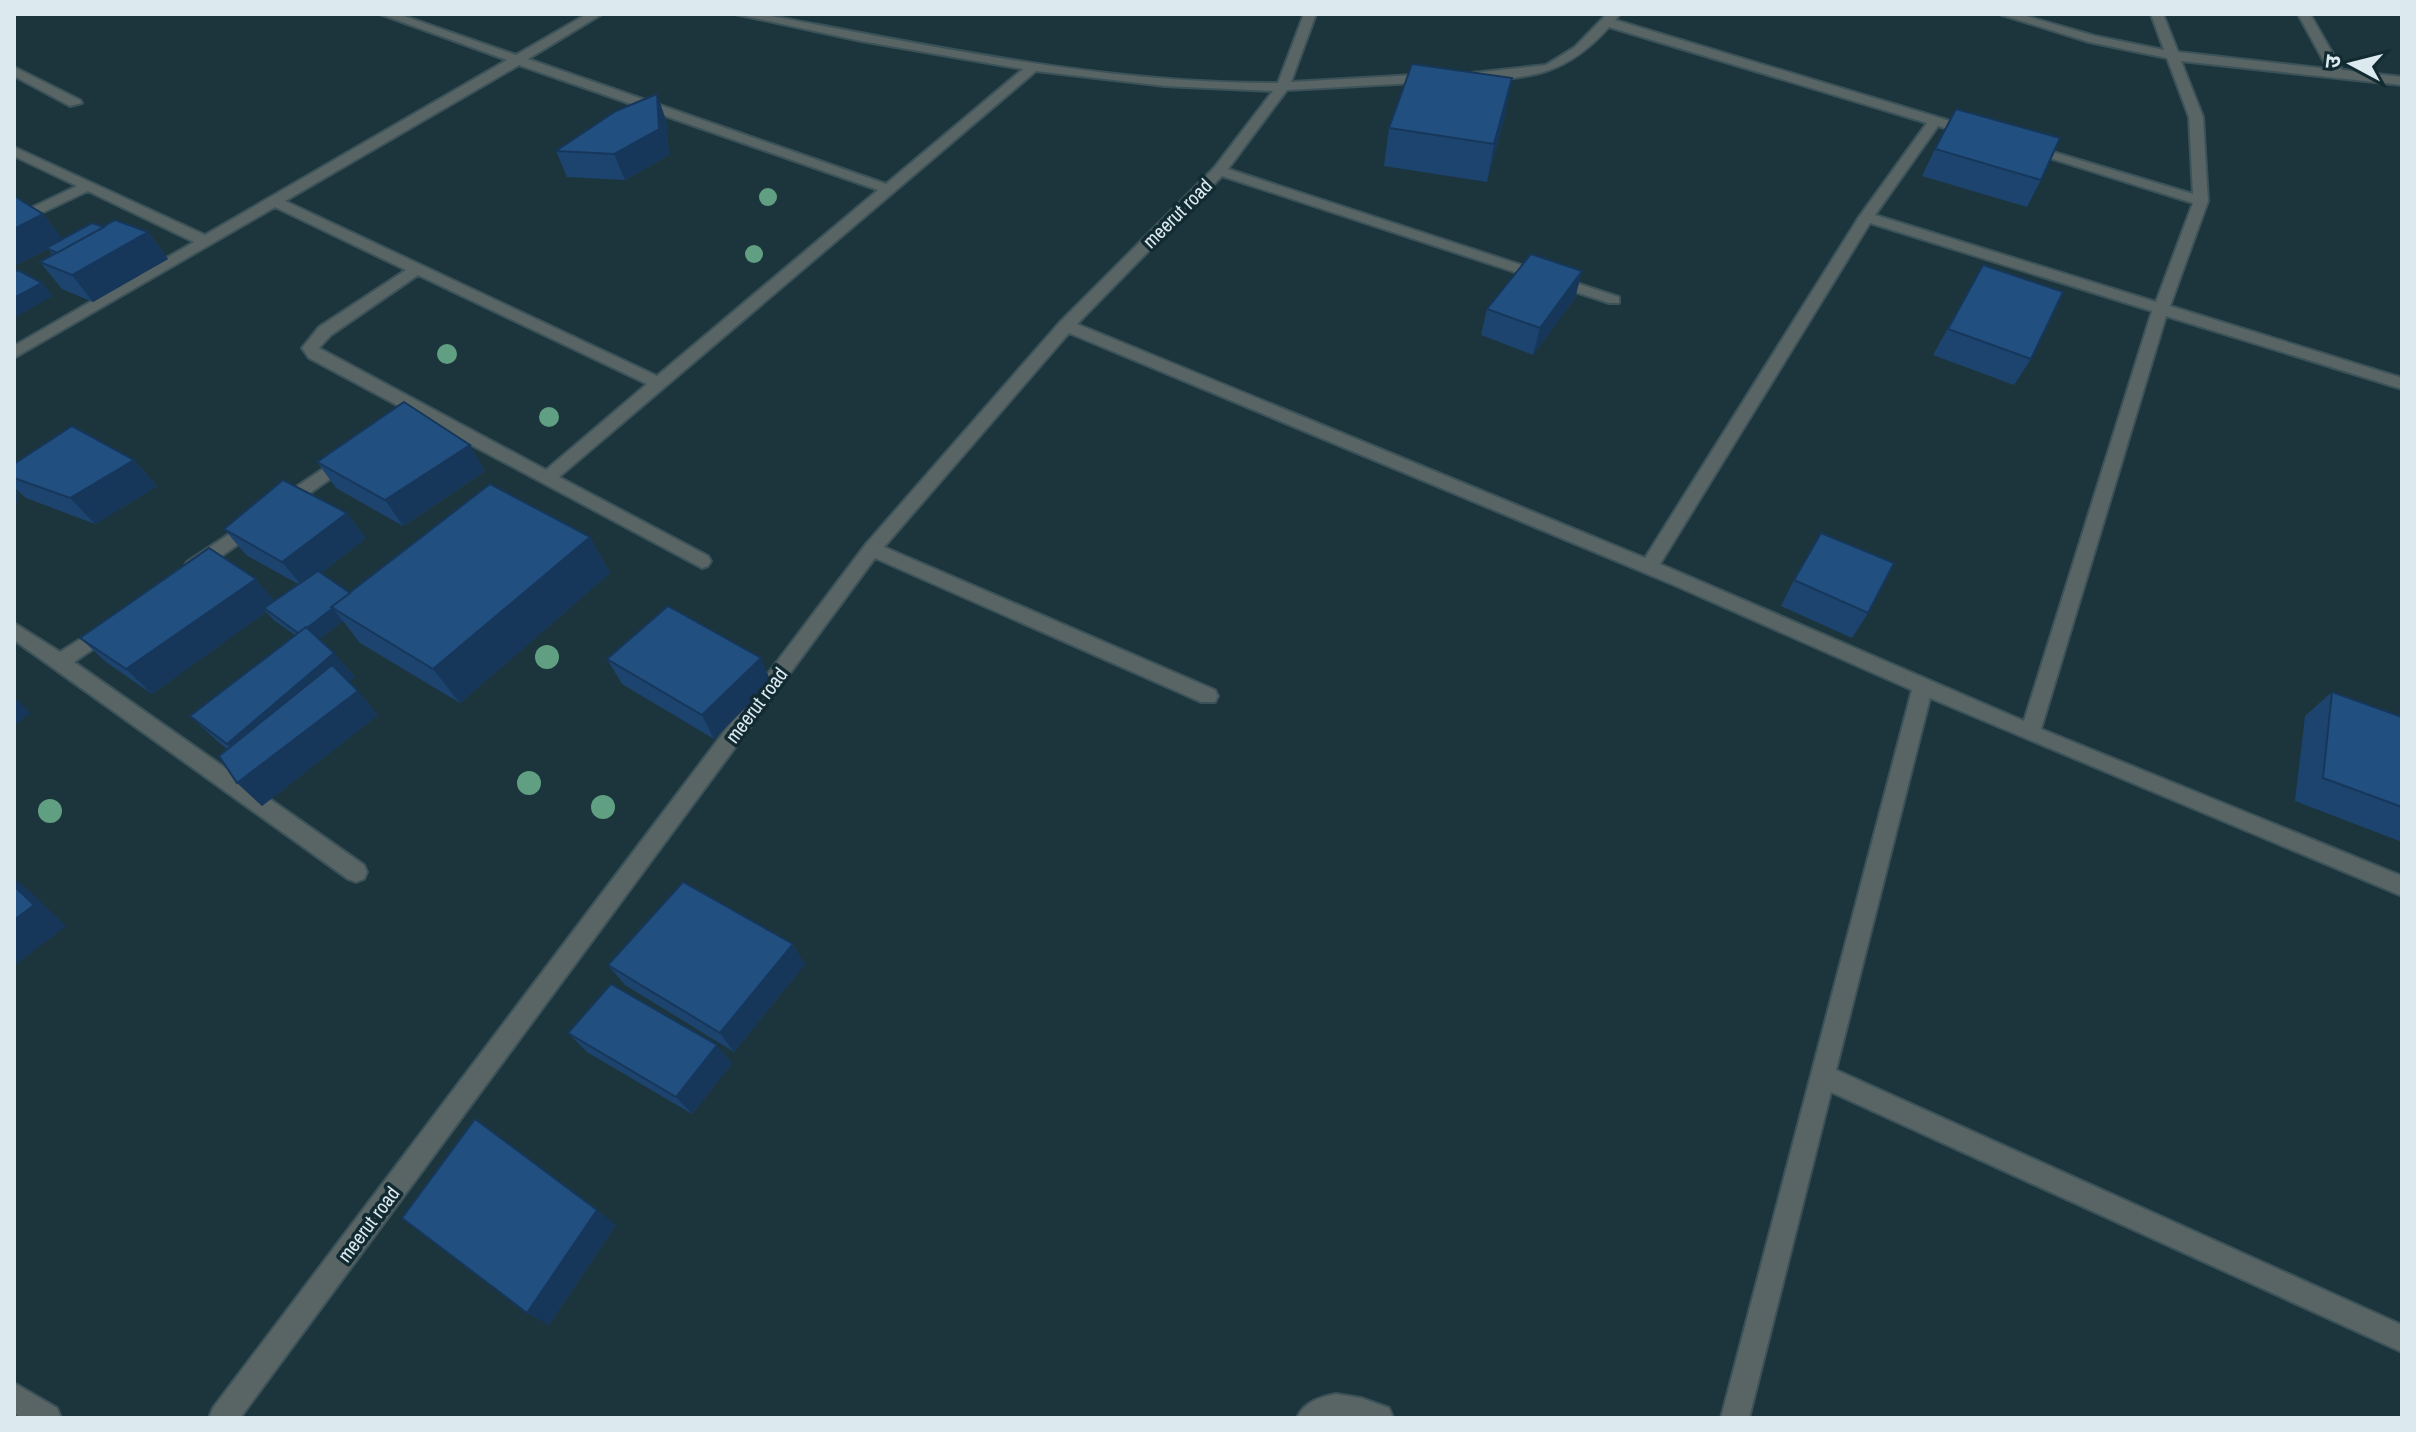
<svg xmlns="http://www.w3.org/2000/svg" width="2416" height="1432" font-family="'Archivo Narrow','Noto Sans Devanagari',sans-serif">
	<rect width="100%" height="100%" fill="#1c353d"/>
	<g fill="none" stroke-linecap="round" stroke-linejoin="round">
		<defs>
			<g id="minor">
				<path d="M380 14H398L516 55 587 14H602L528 59 886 184 1023 69 861 41 735 14H761C932 46 1103 84 1278 83L1304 14H1316L1291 82 1432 74 1439 78 1432 82 1287 90 1228 169 1619 297V303H1609L1222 176 1077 324 1645 558 1859 217 1927 123 1609 27C1565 76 1531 78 1468 81L1461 77 1463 74 1546 65 1575 47 1607 14H1620L1615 20 1980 130 1982 133 1975 137 1938 126 1875 215 2156 302 2193 203 2021 149 2033 146 2193 194 2189 117 2167 58 2089 42 1999 14H2019L2095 36 2164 50 2151 14H2163L2178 52 2328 69 2298 14H2310L2342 70 2402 77V85L2181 61 2203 117 2208 201 2170 306 2402 378V389L2166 316 2041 729 2402 876V896L1930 698 1836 1070 2402 1325V1352L1831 1092 1749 1418H1721L1912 690 1674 585 1069 333 884 547 1215 690 1218 696 1215 702H1201L875 558 240 1418H209L213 1408 866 544 1060 322 1214 168 1273 91 1165 86 1036 71 559 477 708 556 711 561 708 566 702 568 309 358 302 348 319 327 406 270 275 207 14 358V346L194 242 88 191 14 226V216L77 186 14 156V147L205 235 507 60ZM519 65 878 190 657 376 285 201ZM1870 223 2152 311 2024 721 1660 564ZM418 275 647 384 546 470 319 348 331 335Z"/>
				<polygon points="14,67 80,100 82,103 70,106 14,76"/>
				<polygon points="347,453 356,459 353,463 287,509 275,509 272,505 275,501"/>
				<polygon points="255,517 264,523 261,528 199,572 187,572 184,567 187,562"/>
				<polygon points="109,621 116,623 119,628 116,633 74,662 364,865 367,872 364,879 356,882 348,879 14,640 14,623 60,652"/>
				<polygon points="14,1383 57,1408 61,1418 22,1418 14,1413"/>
				<path d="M1336 1394 1361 1398 1389 1408 1393 1418H1297C1304 1402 1320 1397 1336 1394Z"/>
			</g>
		</defs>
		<use href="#minor" stroke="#3b5259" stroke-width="4"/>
		<use href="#minor" fill="#596564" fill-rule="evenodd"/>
	</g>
	<g fill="#609f81">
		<circle cx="768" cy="197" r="9"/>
		<circle cx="754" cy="254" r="9"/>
		<circle cx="447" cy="354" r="10"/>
		<circle cx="549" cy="417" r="10"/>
		<circle cx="547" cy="657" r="12"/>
		<circle cx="529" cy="783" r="12"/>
		<circle cx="603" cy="807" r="12"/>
		<circle cx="50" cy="811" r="12"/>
	</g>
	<g fill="#1c446e">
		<polygon points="1512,78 1505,115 1487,182 1384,166 1389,128"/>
		<polygon points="666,120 669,155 625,180 567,177 556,151"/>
		<polygon points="1935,149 2041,180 2027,207 1922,176"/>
		<polygon points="14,196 43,214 62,239 104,227 148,232 168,259 93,302 62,289 40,262 53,255 48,249 14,266"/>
		<polygon points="1983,265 2031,359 2014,385 1933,355"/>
		<polygon points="1582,271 1575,298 1533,355 1481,335 1487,309"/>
		<polygon points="134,460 157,486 95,524 26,498 16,489 18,502 14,504 14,464"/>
		<polygon points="317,462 485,471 403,526 336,488"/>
		<polygon points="224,529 366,538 321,573 350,593 590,537 610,573 460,703 360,643 343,621 319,639 334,653 355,677 349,682 378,715 262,806 228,750 215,739 190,716 295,635 275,621 266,612 152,694 106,662 80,638 275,601 298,584 246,555"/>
		<polygon points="1794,580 1868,613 1852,638 1781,606"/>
		<polygon points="607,659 771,682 714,739 622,684"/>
		<polygon points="2332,692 2402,717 2402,842 2295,801 2305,716"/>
		<polygon points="805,964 734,1052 625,985 608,965"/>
		<polygon points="568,1033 732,1063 692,1114 587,1052"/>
	</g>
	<g fill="#17375a">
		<polygon points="1512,78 1505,115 1487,182 1494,144"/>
		<polygon points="657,94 666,120 669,155 625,180 614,154"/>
		<polygon points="43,214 64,241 14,266 14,229"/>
		<polygon points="148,232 168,259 93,302 72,275"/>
		<polygon points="1582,271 1575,298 1533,355 1540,328"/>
		<polygon points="42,283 53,296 14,318 14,298"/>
		<polygon points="470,445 485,471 403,526 385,500"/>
		<polygon points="134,460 157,486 95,524 70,498"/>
		<polygon points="14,486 16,489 18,502 14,504"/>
		<polygon points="347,513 366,538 303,587 282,562"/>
		<polygon points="590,537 610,573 460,703 433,669"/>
		<polygon points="256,579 277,604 264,608 266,612 152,694 126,669"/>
		<polygon points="333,609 343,621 310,646 299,633"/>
		<polygon points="334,653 355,677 251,768 227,744"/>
		<polygon points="761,658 771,682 714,739 702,715"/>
		<polygon points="358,691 378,715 262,806 237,783"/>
		<polygon points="14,698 31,713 14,725"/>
		<polygon points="14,879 23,885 66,926 14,966"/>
		<polygon points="793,944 805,964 734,1052 720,1033"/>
		<polygon points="717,1045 732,1063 692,1114 676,1097"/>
		<polygon points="597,1210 616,1225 549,1325 527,1313"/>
	</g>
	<g fill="#214f80" stroke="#17375a" stroke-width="2">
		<polygon points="1412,64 1512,78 1494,144 1389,128"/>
		<polygon points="657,94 659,129 614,154 556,151 616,111"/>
		<polygon points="1956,109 2060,138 2041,180 1935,149"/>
		<polygon points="14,196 43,214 14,229"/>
		<polygon points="115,220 148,232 72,275 40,262"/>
		<polygon points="92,223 104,227 57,253 46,248"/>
		<polygon points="1531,254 1582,271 1540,328 1487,309"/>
		<polygon points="1983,265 2063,292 2031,359 1948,329"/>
		<polygon points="18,270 42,283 14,298 14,272"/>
		<polygon points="404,402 470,445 385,500 317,462"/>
		<polygon points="72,426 134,460 70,498 14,478 14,464"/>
		<polygon points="283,480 347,513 282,562 224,529"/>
		<polygon points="490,484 590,537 433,669 331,607"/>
		<polygon points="1821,533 1894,563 1868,613 1794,580"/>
		<polygon points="209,548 256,579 126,669 80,638"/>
		<polygon points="318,571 350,593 331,607 333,608 307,628 298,633 264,608"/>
		<polygon points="668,606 761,658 702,715 607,659"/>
		<polygon points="306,627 334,653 227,744 190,716"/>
		<polygon points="332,665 358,691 237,783 219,756"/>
		<polygon points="2332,692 2402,717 2402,807 2323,778"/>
		<polygon points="683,882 793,944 720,1033 608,965"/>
		<polygon points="14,886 34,905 14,920"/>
		<polygon points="611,984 717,1045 676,1097 568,1033"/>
		<polygon points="475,1119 597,1210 527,1313 402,1218"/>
	</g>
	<g text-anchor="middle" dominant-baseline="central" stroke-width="7" stroke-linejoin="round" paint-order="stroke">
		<g font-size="20" fill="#dceaef" stroke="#122b32">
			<text transform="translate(1177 213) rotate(-45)">meerut road</text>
			<text transform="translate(756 705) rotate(-53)">meerut road</text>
			<text transform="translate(368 1224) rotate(-53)">meerut road</text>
		</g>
	</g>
	<rect width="2416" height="1432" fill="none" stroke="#dceaef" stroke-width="32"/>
	<g transform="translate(2352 64) rotate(277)" stroke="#122b32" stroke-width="6" paint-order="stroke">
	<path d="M0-6L14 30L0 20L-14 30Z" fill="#dceaef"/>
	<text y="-12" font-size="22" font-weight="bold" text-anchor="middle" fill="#dceaef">उ</text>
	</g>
</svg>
